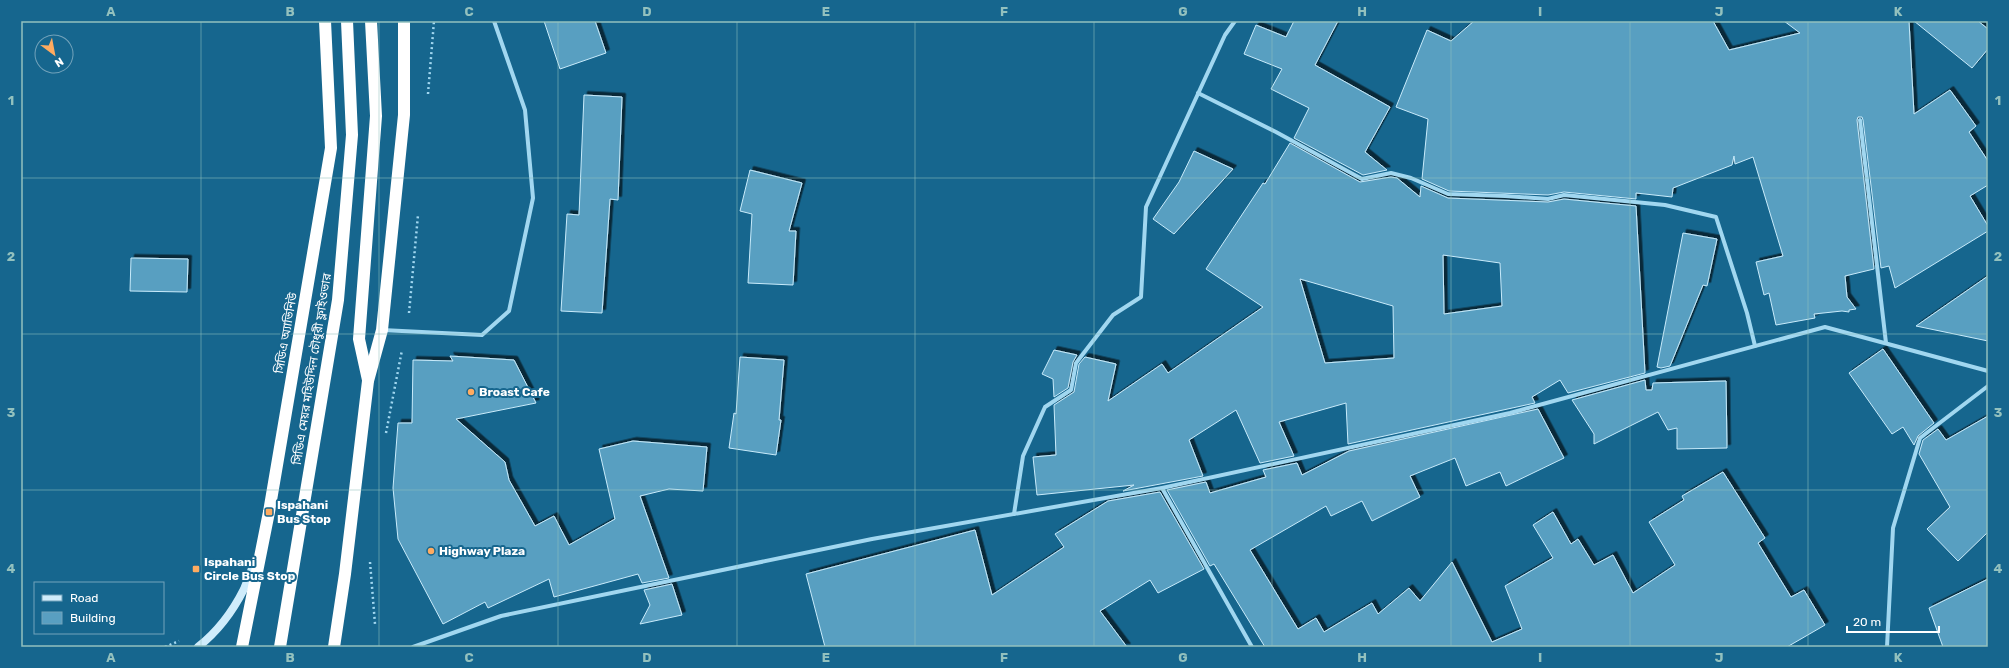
<svg xmlns="http://www.w3.org/2000/svg" width="2009" height="668" font-family="Rubik,'Noto Sans Bengali',sans-serif">
	<defs>
		<filter id="shadow"><feDropShadow dx="3.5" dy="-3.5" stdDeviation="0" flood-color="#0009"/></filter>
	</defs>
	<rect width="100%" height="100%" fill="#16668e"/>
	<g fill="#599fc1" stroke="#c8ebfb" fill-rule="evenodd" filter="url(#shadow)">
		<polygon points="544,21 595,21 606,53 560,69"/>
		<polygon points="1294,21 1338,21 1315,65 1390,107 1365,152 1387,170 1363,175 1294,138 1309,108 1271,89 1282,69 1244,54 1256,25 1286,37"/>
		<polygon points="1474,21 1713,21 1729,50 1800,33 1784,21 1909,21 1914,114 1950,90 1976,126 1969,132 1988,161 1988,185 1970,196 1988,226 1988,231 1895,288 1889,266 1881,268 1863,120 1862,117 1858,117 1857,120 1874,269 1845,276 1847,297 1856,309 1849,310 1849,312 1842,311 1814,314 1815,318 1776,325 1769,293 1764,295 1756,262 1783,256 1753,157 1735,164 1734,156 1732,165 1673,188 1672,197 1636,193 1636,199 1564,192 1548,195 1449,191 1422,179 1428,119 1396,107 1427,30 1451,41"/>
		<polygon points="1914,21 1978,21 1988,29 1988,49 1972,68"/>
		<polygon points="584,95 622,97 618,200 610,199 602,313 561,311 567,214 579,215"/>
		<path d="M1290 143 1360 182 1391 177 1397 178 1420 197 1421 186 1448 198 1548 202 1564 199 1636 206 1645 373 1568 393 1560 380 1532 397 1535 403 1348 444 1346 403 1279 422 1294 456 1260 463 1236 410 1189 440 1203 476 1123 491 1134 485 1037 495 1033 457 1056 455 1054 405 1074 392 1079 364 1085 357 1116 364 1108 401 1162 364 1168 373 1263 307 1206 269 1263 183 1265 184ZM1443 255 1500 263 1502 306 1444 314ZM1300 279 1393 306 1394 358 1325 363Z"/>
		<polygon points="1194,151 1233,169 1174,234 1153,219 1179,182"/>
		<polygon points="750,170 802,183 789,231 796,231 793,285 748,283 752,214 740,211"/>
		<polygon points="1683,233 1717,239 1707,286 1703,285 1670,366 1661,368 1657,367"/>
		<polygon points="131,258 188,259 187,292 130,291"/>
		<polygon points="1988,276 1988,341 1916,326"/>
		<polygon points="1883,349 1934,423 1918,436 1914,445 1903,427 1892,434 1849,373"/>
		<polygon points="1054,350 1077,355 1073,362 1068,388 1054,397 1053,379 1042,374"/>
		<polygon points="450,356 514,360 536,403 456,419 505,462 509,480 535,526 554,516 569,545 615,519 599,449 633,441 707,447 703,491 669,489 640,496 669,578 642,583 638,574 554,597 549,579 488,608 485,602 443,624 398,539 393,488 398,423 412,423 413,360 453,361"/>
		<polygon points="740,357 784,360 779,420 781,420 776,455 729,448 734,413 736,414"/>
		<polygon points="1645,380 1646,390 1652,390 1653,383 1726,381 1727,448 1677,449 1677,428 1668,430 1658,412 1594,444 1594,434 1572,400"/>
		<polygon points="1538,409 1564,458 1506,486 1500,472 1466,486 1455,458 1410,476 1420,497 1372,521 1362,501 1331,516 1326,506 1250,550 1298,629 1316,618 1324,632 1372,603 1378,614 1409,588 1420,601 1452,562 1492,642 1522,629 1505,586 1553,558 1533,525 1553,512 1571,544 1578,539 1594,565 1613,555 1633,593 1675,565 1649,522 1684,500 1682,496 1723,472 1765,538 1758,543 1791,597 1804,590 1825,625 1787,647 1265,647 1214,564 1210,566 1167,490 1206,482 1210,493 1266,477 1263,470 1297,463 1302,475 1349,451"/>
		<polygon points="1988,416 1988,532 1958,561 1927,529 1950,507 1919,454 1923,440 1938,429 1946,440"/>
		<polygon points="1160,492 1204,569 1158,593 1150,580 1100,611 1127,647 825,647 806,574 975,530 992,595 1064,547 1055,534 1108,501"/>
		<polygon points="1988,579 1988,647 1943,647 1929,608"/>
		<polygon points="672,584 682,615 640,624 650,605 644,590"/>
	</g>
	<g fill="none" stroke-linecap="round" stroke-linejoin="round">
		<g stroke="#a1d7f0" stroke-width="2.5" stroke-dasharray="2 3" stroke-linecap="butt">
			<polyline points="428,94 434,21"/>
			<polyline points="409,313 418,215"/>
			<polyline points="386,433 402,350"/>
			<polyline points="370,562 375,624"/>
			<polyline points="165,647 179,641"/>
		</g>
		<g stroke="#a1d7f0" stroke-width="4">
			<polyline points="1198,93 1276,132 1362,179 1391,173 1411,178 1448,194 1505,196 1548,199 1564,195 1665,205 1716,217 1747,313 1755,346"/>
			<polyline points="1860,120 1886,343"/>
			<polyline points="382,330 482,335 509,311 533,198 525,110 494,21"/>
			<polyline points="1162,488 1252,647"/>
			<polyline points="1014,514 1023,456 1045,407 1071,390 1076,363 1113,315 1141,297 1146,207 1225,35 1235,21"/>
			<polyline points="413,647 501,616 872,539 1162,488 1510,413 1825,327 1988,371"/>
			<polyline points="1887,647 1893,528 1920,438 1988,386"/>
		</g>
		<path stroke="#cfecfb" stroke-width="8" d="M198 647C217 632 233 611 244 589 248 580 251 570 255 561"/>
		<g stroke="#fff" stroke-width="12">
			<polyline points="368,380 359,339 376,116 371,21"/>
			<polyline points="242,647 269,512 331,148 325,21"/>
			<polyline points="280,647 338,300 352,135 347,21"/>
			<polyline points="334,647 345,574 368,381 382,330 404,115 404,21"/>
		</g>
	</g>
	<path fill="none" stroke="#93c1be" stroke-width="1" stroke-opacity="0.55" d="M201 21V647M379 21V647M558 21V647M737 21V647M915 21V647M1094 21V647M1272 21V647M1451 21V647M1630 21V647M1808 21V647M21 178H1988M21 334H1988M21 490H1988"/>
	<g fill="#ffab60" stroke="#16668e" stroke-width="1.5">
		<circle cx="471" cy="392" r="4"/>
		<rect x="265" y="508" width="8" height="8" rx="2"/>
		<circle cx="431" cy="551" r="4"/>
		<rect x="192" y="565" width="8" height="8" rx="2"/>
	</g>
	<g text-anchor="middle" dominant-baseline="central" stroke-width="4" stroke-linejoin="round" paint-order="stroke">
		<g font-size="12" fill="#fff" stroke="#16668e">
			<text transform="translate(286 333) rotate(-80)">সিডিএ অ্যাভিনিউ</text>
			<text transform="translate(312 369) rotate(-81)">সিডিএ মেয়র মহিউদ্দিন চৌধুরী ফ্লাইওভার</text>
		</g>
		<g font-size="12" font-weight="bold" fill="#fff" stroke="#16668e" text-anchor="start">
			<text x="479" y="392">Broast Cafe</text>
			<text x="277" y="505">Ispahani<tspan x="277" dy="14">Bus Stop</tspan></text>
			<text x="439" y="551">Highway Plaza</text>
			<text x="204" y="562">Ispahani<tspan x="204" dy="14">Circle Bus Stop</tspan></text>
		</g>
	</g>
	<rect width="2009" height="668" fill="none" stroke="#16668e" stroke-width="44"/>
	<rect x="34" y="582" width="130" height="52" fill="#16668e" stroke="#73a3bb"/>
	<rect x="42" y="595" width="20" height="6" fill="#cfecfb" stroke="#73a3bb"/>
	<text x="70" y="602" font-size="12" fill="#ffffff">Road</text>
	<rect x="42" y="612" width="20" height="12" fill="#599fc1" stroke="#73a3bb"/>
	<text x="70" y="622" font-size="12" fill="#ffffff">Building</text>
	<g transform="translate(54 54) rotate(148)"><circle r="19" fill="#16668e" stroke="#73a3bb"/>
	<path d="M0-3L7 15L0 10L-7 15Z" fill="#ffab60"/>
	<text y="-6" font-size="11" font-weight="bold" text-anchor="middle" fill="#ffffff">N</text>
	</g>
	<path d="M1847 626v6h92v-6" fill="none" stroke="#ffffff" stroke-width="2"/>
	<text x="1853" y="626" font-size="12" fill="#ffffff" stroke="#16668e" stroke-width="3" paint-order="stroke">20 m</text>
	<rect x="22" y="22" width="1965" height="624" fill="none" stroke="#93c1be" stroke-width="1.5"/>
	<g font-size="13" text-anchor="middle" font-weight="bold" fill="#93c1be">
		<text x="111" y="16">A</text>
		<text x="290" y="16">B</text>
		<text x="469" y="16">C</text>
		<text x="647" y="16">D</text>
		<text x="826" y="16">E</text>
		<text x="1004" y="16">F</text>
		<text x="1183" y="16">G</text>
		<text x="1362" y="16">H</text>
		<text x="1540" y="16">I</text>
		<text x="1719" y="16">J</text>
		<text x="1898" y="16">K</text>
		<text x="11" y="105">1</text>
		<text x="1998" y="105">1</text>
		<text x="11" y="261">2</text>
		<text x="1998" y="261">2</text>
		<text x="11" y="417">3</text>
		<text x="1998" y="417">3</text>
		<text x="11" y="573">4</text>
		<text x="1998" y="573">4</text>
		<text x="111" y="662">A</text>
		<text x="290" y="662">B</text>
		<text x="469" y="662">C</text>
		<text x="647" y="662">D</text>
		<text x="826" y="662">E</text>
		<text x="1004" y="662">F</text>
		<text x="1183" y="662">G</text>
		<text x="1362" y="662">H</text>
		<text x="1540" y="662">I</text>
		<text x="1719" y="662">J</text>
		<text x="1898" y="662">K</text>
	</g>
</svg>
